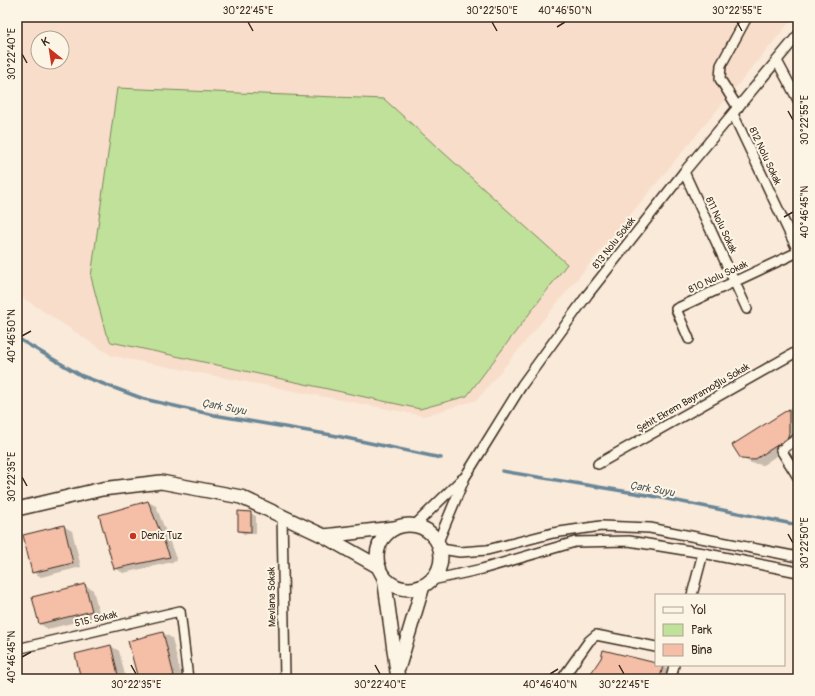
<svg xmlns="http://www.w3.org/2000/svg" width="815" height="696" font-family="Pangolin,sans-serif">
	<rect width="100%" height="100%" fill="#faead9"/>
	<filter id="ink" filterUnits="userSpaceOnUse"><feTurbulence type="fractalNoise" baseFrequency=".025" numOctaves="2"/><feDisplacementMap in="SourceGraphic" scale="8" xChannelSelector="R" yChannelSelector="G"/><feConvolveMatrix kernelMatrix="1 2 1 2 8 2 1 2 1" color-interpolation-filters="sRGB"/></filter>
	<g filter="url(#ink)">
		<path fill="#f8ddca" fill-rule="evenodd" d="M17 17H794L477 400 424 416 112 356 17 294ZM38 38H62V62H38Z"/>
		<polygon fill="#bfe19a" stroke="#7d865c" points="117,88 384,99 567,264 467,396 420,409 111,342 106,334 91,277"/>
		<g fill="#0003">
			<polygon points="798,403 797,438 795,443 763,465 751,463 742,458 733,445"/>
			<polygon points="148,502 156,506 177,561 123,573 115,568"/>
			<polygon points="250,513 256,516 256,534 244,534 239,531"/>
			<polygon points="63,526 72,531 81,567 41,577 33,572"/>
			<polygon points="85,585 93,590 100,616 48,629 40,624 34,598"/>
			<polygon points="163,633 172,638 182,679 139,679 130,642"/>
			<polygon points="111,646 119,651 126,679 82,679"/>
			<polygon points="656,664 671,670 669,679 588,679"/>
		</g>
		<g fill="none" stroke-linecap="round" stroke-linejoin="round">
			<g stroke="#698697" stroke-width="3.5">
				<polyline points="17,338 82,376 144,399 214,415 332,435 441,458"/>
				<polyline points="502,471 647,495 798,525"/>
			</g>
		</g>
		<g fill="#f4bea7" stroke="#3b2a1e">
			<polygon points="789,409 789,433 787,439 754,460 741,459 732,445"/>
			<polygon points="148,501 170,557 114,569 99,515"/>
			<polygon points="238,511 251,512 251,532 238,531"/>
			<polygon points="64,525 73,563 32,573 23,535"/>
			<polygon points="85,584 92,611 39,624 32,597"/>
			<polygon points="163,632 174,676 162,679 138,679 128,641"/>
			<polygon points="111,645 119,679 81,679 75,654"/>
			<polygon points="603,650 656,663 656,665 663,665 660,679 587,679 601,658"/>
		</g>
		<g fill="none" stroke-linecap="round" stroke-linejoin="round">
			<defs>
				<g id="street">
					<polyline points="777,61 798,100"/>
					<polyline points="738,108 720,79 721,65 747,17"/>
					<polyline points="733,114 798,251"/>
					<polyline points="684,172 747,309"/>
					<polyline points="689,339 676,309 798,252"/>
					<polyline points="798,438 781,450 798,477"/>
					<polyline points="598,464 798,351"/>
					<polyline points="282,515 285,679"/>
					<polyline points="415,525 462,479"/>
					<polyline points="438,542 465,477 522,385 588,294 684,172 798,35"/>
					<polyline points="441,549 460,552 487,550 553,533 601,526 650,528 798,557"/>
					<polyline points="432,580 482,569 575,542 629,541 703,553 798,572"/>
					<polyline points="692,595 703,553"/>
					<polyline points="17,649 180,611 188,679"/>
					<polyline points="562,679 589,641 596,635 656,647"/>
					<polyline points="671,679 674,665"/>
				</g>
				<g id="secondary">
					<polyline points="17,509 102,489 161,482 241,497 324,536 379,567"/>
					<circle cx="409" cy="557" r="32"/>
					<polyline points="324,536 394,528"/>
					<polyline points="384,577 398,679"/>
					<polyline points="399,666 423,586"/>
				</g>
			</defs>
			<use href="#street" stroke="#3b2a1e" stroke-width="12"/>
			<use href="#secondary" stroke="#3b2a1e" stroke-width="16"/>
			<use href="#street" stroke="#fcf5e5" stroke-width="9"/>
			<use href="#secondary" stroke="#fcf5e5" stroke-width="13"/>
		</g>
	</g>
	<path fill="none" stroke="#3b2a1e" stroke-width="1.5" d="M248 22 253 31M492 22 497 31M737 22 742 31M557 27 565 22M22 54 27 63M788 111 793 120M784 217 793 212M22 336 31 331M22 477 27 486M788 534 793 543M22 657 31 652M131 665 136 674M375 665 380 674M619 665 624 674M550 674 558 669"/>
	<circle fill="#c8321e" stroke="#fcf5e5" stroke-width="1.5" cx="133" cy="536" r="4"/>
	<g text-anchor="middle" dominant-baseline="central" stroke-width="4" stroke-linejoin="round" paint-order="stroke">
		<g font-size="10" fill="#3b2a1e" stroke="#fcf5e5">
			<text transform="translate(765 156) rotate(65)">812 Nolu Sokak</text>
			<text transform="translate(721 225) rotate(65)">811 Nolu Sokak</text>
			<text transform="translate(614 243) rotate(-52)">813 Nolu Sokak</text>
			<text transform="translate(718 277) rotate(-25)">810 Nolu Sokak</text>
			<text transform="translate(693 398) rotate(-30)">Şehit Ekrem Bayramoğlu Sokak</text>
			<text transform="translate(272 597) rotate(-91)">Mevlana Sokak</text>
			<text transform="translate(96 619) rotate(-13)">515. Sokak</text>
		</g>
		<g font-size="10" fill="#3b2a1e" stroke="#fcf5e5" text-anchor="start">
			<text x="141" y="536">Deniz Tuz</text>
		</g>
		<g font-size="11" font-style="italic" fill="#52585b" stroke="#fcf5e5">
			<text transform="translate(224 407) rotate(11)">Çark Suyu</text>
			<text transform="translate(652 489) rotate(10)">Çark Suyu</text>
		</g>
	</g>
	<rect width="815" height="696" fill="none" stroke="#fcf5e5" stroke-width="44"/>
	<rect x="655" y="594" width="130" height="72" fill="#fcf5e5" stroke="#afa495"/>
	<rect x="663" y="607" width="20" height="6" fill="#fcf5e5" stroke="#afa495"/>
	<text x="691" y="614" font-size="12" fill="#3b2a1e">Yol</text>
	<rect x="663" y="624" width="20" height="12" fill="#bfe19a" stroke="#afa495"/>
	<text x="691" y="634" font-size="12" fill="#3b2a1e">Park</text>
	<rect x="663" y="644" width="20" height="12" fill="#f4bea7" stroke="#afa495"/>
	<text x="691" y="654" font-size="12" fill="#3b2a1e">Bina</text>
	<g transform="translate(50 50) rotate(330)"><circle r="19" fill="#fcf5e5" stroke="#afa495"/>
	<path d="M0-3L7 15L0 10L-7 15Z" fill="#c8321e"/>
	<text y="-6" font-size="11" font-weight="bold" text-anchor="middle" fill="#3b2a1e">K</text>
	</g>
	<rect x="22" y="22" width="771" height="652" fill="none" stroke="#3b2a1e" stroke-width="1.5"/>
	<g font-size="10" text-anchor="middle" fill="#3b2a1e">
		<text x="248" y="14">30°22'45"E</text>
		<text x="492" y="14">30°22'50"E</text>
		<text x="565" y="14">40°46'50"N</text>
		<text x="737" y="14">30°22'55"E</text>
		<text transform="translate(11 54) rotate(-90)" y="4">30°22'40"E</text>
		<text transform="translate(804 120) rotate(-90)" y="4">30°22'55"E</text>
		<text transform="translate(804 212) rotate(-90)" y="4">40°46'45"N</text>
		<text transform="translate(11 336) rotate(-90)" y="4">40°46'50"N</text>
		<text transform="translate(11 477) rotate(-90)" y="4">30°22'35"E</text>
		<text transform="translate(804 543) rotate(-90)" y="4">30°22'50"E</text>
		<text transform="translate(11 657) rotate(-90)" y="4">40°46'45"N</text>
		<text x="136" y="688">30°22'35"E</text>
		<text x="380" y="688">30°22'40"E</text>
		<text x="550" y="688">40°46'40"N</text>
		<text x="624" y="688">30°22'45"E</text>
	</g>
</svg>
